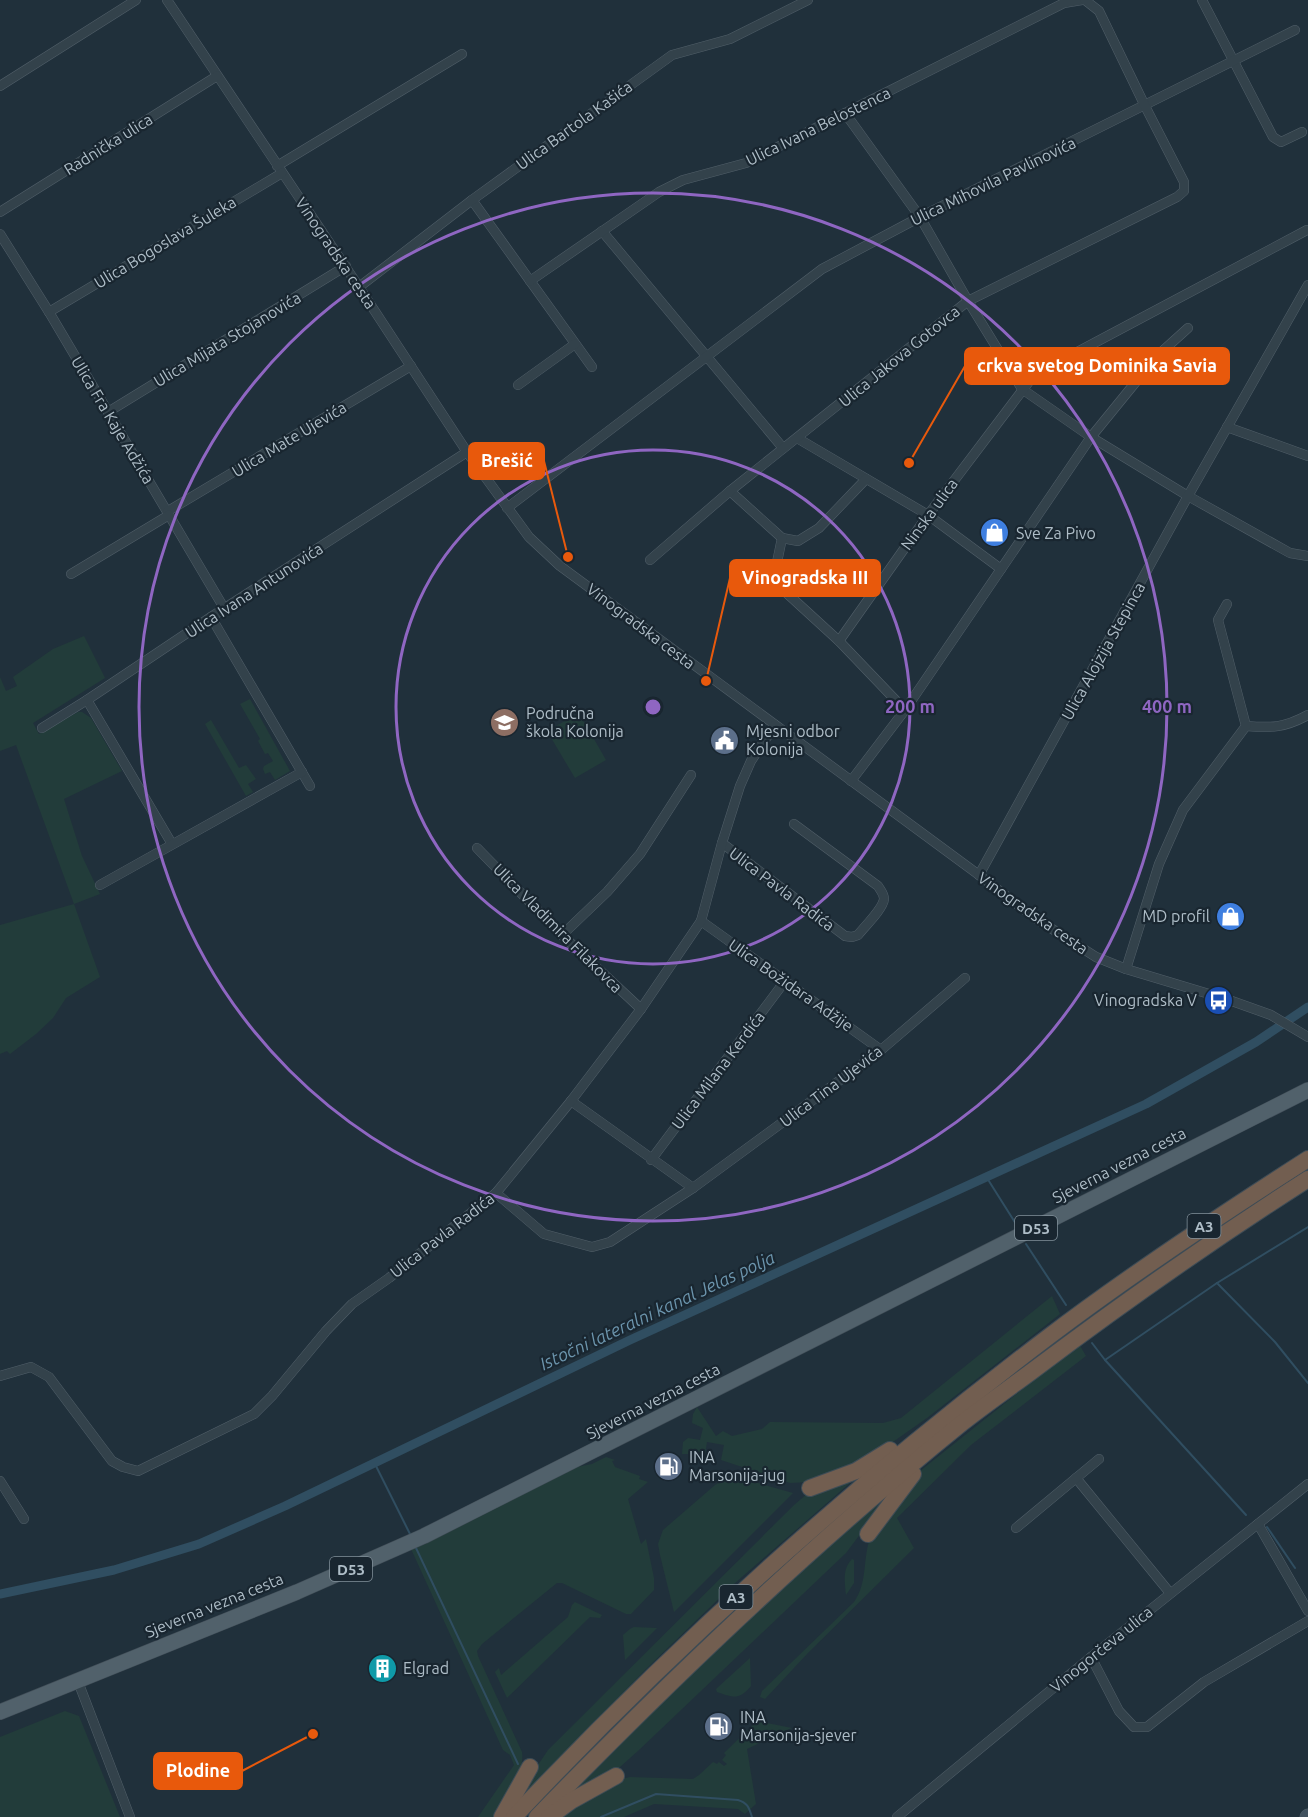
<svg xmlns="http://www.w3.org/2000/svg" width="1308" height="1817" font-family="Ubuntu,sans-serif">
	<rect width="100%" height="100%" fill="#20303b"/>
	<g fill="#223c3a">
		<polygon points="84,636 105,678 33,723 39,734 78,712 82,712 91,718 122,771 64,799 82,856 100,894 74,904 100,977 66,998 53,1018 36,1034 10,1054 7,1051 0,1054 0,925 74,904 16,745 0,751 0,677 6,691 17,686 13,677 53,649"/>
		<polygon points="250,699 290,771 275,780 270,772 265,774 263,769 264,766 273,761 268,753 265,754 258,741 260,739 240,704"/>
		<polygon points="579,713 606,760 575,778 547,731"/>
		<polygon points="211,720 239,768 246,765 256,779 248,784 253,792 246,796 205,724"/>
		<polygon points="1052,1296 1060,1314 927,1418 880,1451 853,1466 809,1482 790,1483 721,1460 724,1445 707,1442 705,1455 689,1451 688,1454 682,1454 683,1442 688,1438 700,1440 703,1428 692,1423 693,1414 697,1407 716,1436 723,1431 732,1436 762,1429 770,1422 883,1423 901,1418"/>
		<path d="M1079 1344 1086 1356 971 1445 897 1518 914 1548 807 1654 765 1699 760 1697 762 1691 854 1602C867 1584 863 1562 869 1541L920 1471Z"/>
		<path d="M606 1457 615 1460 612 1461 615 1467 640 1476 639 1479 648 1482 628 1499 641 1544 646 1539 654 1578V1590L631 1614H626L562 1583H557L482 1644 477 1651 478 1656 522 1752C525 1775 506 1797 495 1817H478L514 1765 510 1755 503 1750 411 1549 577 1467 592 1464Z"/>
		<polygon points="858,1476 735,1583 646,1669 523,1797 518,1795 548,1750 794,1505 807,1494"/>
		<polygon points="737,1477 793,1493 674,1612 660,1555 658,1544 663,1530 715,1485 724,1480"/>
		<polygon points="879,1503 870,1521 846,1553 639,1750 620,1767 574,1790 723,1641 809,1562"/>
		<path d="M852 1559 854 1560V1583L846 1595C845 1582 842 1569 852 1559Z"/>
		<polygon points="575,1602 602,1615 600,1618 590,1617 507,1698 495,1672 499,1668 501,1675 568,1617 572,1605"/>
		<polygon points="634,1627 657,1628 625,1660 623,1635 630,1629"/>
		<path d="M750 1658 751 1686C739 1700 734 1698 717 1692L716 1689Z"/>
		<polygon points="65,1711 79,1716 120,1817 0,1817 0,1737"/>
		<polygon points="757,1721 792,1728 747,1749 756,1804 745,1814 738,1809 654,1804 624,1817 555,1817 622,1779 630,1777 693,1779 699,1775 713,1762 717,1764 719,1762 724,1766 727,1764 722,1760 726,1755 724,1753"/>
	</g>
	<g fill="none" stroke-linecap="round" stroke-linejoin="round">
		<g stroke="#304e61" stroke-width="2">
			<polyline points="987,1178 1016,1224"/>
			<polyline points="1026,1244 1066,1305"/>
			<polyline points="1217,1283 1275,1342 1308,1383"/>
			<polyline points="1092,1343 1105,1360 1246,1515"/>
			<polyline points="1105,1360 1217,1283 1308,1227"/>
			<polyline points="375,1464 410,1534"/>
			<polyline points="1267,1527 1295,1568"/>
			<polyline points="416,1548 518,1764"/>
			<path d="M601 1817 656 1794 738 1800C748 1803 749 1808 752 1817"/>
		</g>
		<polyline stroke="#304e61" stroke-width="9" points="0,1594 114,1570 199,1544 285,1506 630,1340 1146,1104 1256,1042 1308,1007"/>
		<defs>
			<g id="minor">
				<polyline points="167,0 359,287 467,452 529,537 560,566 979,875 1035,918 1096,957 1126,969 1229,1000 1271,1015 1308,1037"/>
				<polyline points="1202,0 1273,137 1281,142 1302,132"/>
				<polyline points="0,86 136,0"/>
				<polyline points="845,113 920,217 968,301 1022,389 1091,437 1188,496 1290,553 1308,556"/>
				<polyline points="277,166 462,54"/>
				<polyline points="472,200 592,367"/>
				<polyline points="0,212 217,76"/>
				<polyline points="602,231 783,448"/>
				<polyline points="0,234 49,312 224,608"/>
				<polyline points="530,281 659,192 683,180 746,163 1064,3 1082,0"/>
				<polyline points="359,287 472,200 672,55 730,39 808,0"/>
				<polyline points="49,312 282,173"/>
				<polyline points="518,385 575,344"/>
				<polyline points="108,412 346,266"/>
				<polyline points="1227,427 1308,456"/>
				<polyline points="797,438 928,515 1001,569"/>
				<polyline points="730,491 782,538 798,541 819,528 866,479"/>
				<polyline points="507,508 822,269 920,217 1295,30"/>
				<polyline points="168,511 411,366"/>
				<polyline points="782,538 774,577 780,587 839,641 905,710"/>
				<polyline points="650,560 730,491 968,301 1177,197 1184,191 1184,182 1145,106 1099,11 1085,0"/>
				<polyline points="71,574 169,515"/>
				<polyline points="211,617 310,786"/>
				<polyline points="839,641 928,515 1034,375 1307,230"/>
				<polyline points="87,700 172,844"/>
				<path d="M1246 726C1272 728 1284 728 1308 715"/>
				<polyline points="42,728 87,700 211,617 467,452"/>
				<polyline points="851,781 905,710 1091,437 1157,356 1188,328"/>
				<path d="M722 843 845 936 852 937 858 935C864 927 883 909 884 899 884 894 881 891 878 886L794 824"/>
				<polyline points="477,848 562,935 641,1009"/>
				<polyline points="979,875 1188,496 1308,285"/>
				<polyline points="100,885 302,772"/>
				<polyline points="701,921 881,1050"/>
				<polyline points="562,935 607,892 640,854 691,775"/>
				<polyline points="1126,969 1159,864 1183,810 1246,726 1218,620 1227,604"/>
				<polyline points="571,1101 693,1188"/>
				<polyline points="651,1160 785,981"/>
				<polyline points="496,1193 544,1234 592,1247 610,1242 693,1188 881,1050 965,978"/>
				<polyline points="0,1376 31,1367 49,1377 112,1461 123,1467 138,1471 254,1414 272,1396 326,1331 352,1304 389,1278 496,1193 571,1101 641,1009 701,921 722,843 740,786 751,761 775,725"/>
				<polyline points="1076,1478 1170,1593"/>
				<polyline points="0,1481 24,1519"/>
				<polyline points="1258,1524 1308,1611"/>
				<polyline points="1016,1528 1099,1459"/>
				<polyline points="1091,1657 1119,1711 1134,1727 1147,1727 1204,1682 1308,1621"/>
				<polyline points="77,1679 130,1817"/>
				<polyline points="897,1817 1091,1657 1308,1484"/>
			</g>
			<polyline id="secondary" points="1307,1817 1308,1816"/>
			<polyline id="primary" points="0,1712 297,1592 424,1536 1308,1090"/>
			<g id="motorway">
				<polyline points="810,1488 856,1471 890,1450"/>
				<polyline points="868,1534 913,1474"/>
				<polyline points="502,1817 530,1767"/>
				<path d="M514 1817C678 1642 856 1483 1047 1338 1131 1274 1219 1216 1308 1159"/>
				<path d="M537 1817C672 1678 812 1544 962 1423 986 1404 1011 1387 1035 1369 1124 1302 1214 1239 1308 1179"/>
				<polyline points="549,1817 571,1801 616,1776"/>
			</g>
		</defs>
		<use href="#minor" stroke="#515f69" stroke-width="10"/>
		<use href="#secondary" stroke="#515f69" stroke-width="15"/>
		<use href="#primary" stroke="#404d57" stroke-width="16"/>
		<use href="#motorway" stroke="#3e4c56" stroke-width="18"/>
		<use href="#minor" stroke="#33424b" stroke-width="9"/>
		<use href="#secondary" stroke="#41515e" stroke-width="14"/>
		<use href="#primary" stroke="#51616b" stroke-width="15"/>
		<use href="#motorway" stroke="#725e50" stroke-width="16"/>
	</g>
	<g fill="none" stroke="#8f66c2" stroke-width="3">
		<circle cx="653" cy="707" r="257"/>
		<circle cx="653" cy="707" r="514"/>
	</g>
	<defs>
		<symbol id="shop-disc" viewBox="-11 -11 22 22"><circle r="9.5" fill="#3f7fe0" stroke="#192630"/><path d="M-5-2.5h2.3a2.7 3.5 0 0 1 5.4 0H5L5.5 6h-11ZM-1.5-2.5h3a1.5 2.3 0 0 0-3 0Z" fill="#fff"/></symbol>
		<symbol id="school-disc" viewBox="-11 -11 22 22"><circle r="9.5" fill="#8d6e63" stroke="#192630"/><path d="M0-5L7-2L0 1L-7-2ZM-4 1L0 2.5L4 1V4Q0 6-4 4Z" fill="#fff"/></symbol>
		<symbol id="civic-disc" viewBox="-11 -11 22 22"><circle r="9.5" fill="#5c6f8a" stroke="#192630"/><path d="M-.6-6.5H3V-4.5H.6V-3L4-1V1h2V6H-6V1h2V-1L-.6-3ZM-1.2 2.5V6h2.4V2.5Z" fill="#fff"/></symbol>
		<symbol id="bus-disc" viewBox="-11 -11 22 22"><circle r="9.5" fill="#1a4fb4" stroke="#192630"/><path d="M-5-6H5V4H4V6H2V4H-2V6H-4V4H-5ZM-3.5-4V0h7V-4ZM-3.5 1.2v1.5H-2V1.2ZM2 1.2v1.5H3.5V1.2Z" fill="#fff"/></symbol>
		<symbol id="fuel-disc" viewBox="-11 -11 22 22"><circle r="9.5" fill="#5c6f8a" stroke="#192630"/><path d="M-5.5-6h7V0h2V4h1.3V-2.5L3-4.5l.8-.8L6-3V5H2.5V1h-1V6h-7ZM-4.2-4.7v3.2H.2V-4.7Z" fill="#fff"/></symbol>
		<symbol id="building-disc" viewBox="-11 -11 22 22"><circle r="9.5" fill="#0f9aa8" stroke="#192630"/><path d="M-4-6H4V6H1V3H-1V6H-4ZM-2.5-4.3h1.7v1.8h-1.7ZM.8-4.3h1.7v1.8H.8ZM-2.5-1h1.7V.8h-1.7ZM.8-1h1.7V.8H.8Z" fill="#fff"/></symbol>
	</defs>
	<g fill-rule="evenodd">
		<use href="#shop-disc" x="978" y="516" width="33" height="33"/>
		<use href="#school-disc" x="488" y="706" width="33" height="33"/>
		<use href="#civic-disc" x="708" y="724" width="33" height="33"/>
		<use href="#shop-disc" x="1214" y="900" width="33" height="33"/>
		<use href="#bus-disc" x="1202" y="984" width="33" height="33"/>
		<use href="#fuel-disc" x="652" y="1450" width="33" height="33"/>
		<use href="#building-disc" x="366" y="1652" width="33" height="33"/>
		<use href="#fuel-disc" x="702" y="1710" width="33" height="33"/>
	</g>
	<g text-anchor="middle" dominant-baseline="central" stroke-width="4.5" stroke-linejoin="round" paint-order="stroke">
		<g fill="#192630" stroke="#81909a" stroke-width="1.5">
			<rect x="1187.5" y="1214" width="33" height="24" rx="4.5"/>
			<rect x="1015" y="1216" width="42" height="24" rx="4.5"/>
			<rect x="330" y="1557" width="42" height="24" rx="4.5"/>
			<rect x="719.5" y="1585" width="33" height="24" rx="4.5"/>
		</g>
		<g font-size="15" font-weight="bold" fill="#aebdc7">
			<text x="1204" y="1226">A3</text>
			<text x="1036" y="1228">D53</text>
			<text x="351" y="1569">D53</text>
			<text x="736" y="1597">A3</text>
		</g>
		<g font-size="16" fill="#aebdc7" stroke="#192630">
			<text transform="translate(574 125) rotate(-36)">Ulica Bartola Kašića</text>
			<text transform="translate(818 126) rotate(-26)">Ulica Ivana Belostenca</text>
			<text transform="translate(108 144) rotate(-32)">Radnička ulica</text>
			<text transform="translate(993 181) rotate(-26)">Ulica Mihovila Pavlinovića</text>
			<text transform="translate(165 242) rotate(-31)">Ulica Bogoslava Šuleka</text>
			<text transform="translate(336 253) rotate(56)">Vinogradska cesta</text>
			<text transform="translate(227 339) rotate(-31)">Ulica Mijata Stojanovića</text>
			<text transform="translate(899 356) rotate(-39)">Ulica Jakova Gotovca</text>
			<text transform="translate(113 420) rotate(59)">Ulica Fra Kaje Adžića</text>
			<text transform="translate(289 439) rotate(-31)">Ulica Mate Ujevića</text>
			<text transform="translate(929 514) rotate(-54)">Ninska ulica</text>
			<text transform="translate(254 590) rotate(-33)">Ulica Ivana Antunovića</text>
			<text transform="translate(641 626) rotate(37)">Vinogradska cesta</text>
			<text transform="translate(1103 651) rotate(-61)">Ulica Alojzija Stepinca</text>
			<text transform="translate(782 889) rotate(37)">Ulica Pavla Radića</text>
			<text transform="translate(1033 913) rotate(35)">Vinogradska cesta</text>
			<text transform="translate(558 928) rotate(45)">Ulica Vladimira Filakovca</text>
			<text transform="translate(791 985) rotate(35)">Ulica Božidara Adžije</text>
			<text transform="translate(718 1070) rotate(-53)">Ulica Milana Kerdića</text>
			<text transform="translate(831 1086) rotate(-37)">Ulica Tina Ujevića</text>
			<text transform="translate(1119 1165) rotate(-27)">Sjeverna vezna cesta</text>
			<text transform="translate(442 1235) rotate(-38)">Ulica Pavla Radića</text>
			<text transform="translate(653 1401) rotate(-27)">Sjeverna vezna cesta</text>
			<text transform="translate(214 1605) rotate(-22)">Sjeverna vezna cesta</text>
			<text transform="translate(1101 1649) rotate(-39)">Vinogorčeva ulica</text>
		</g>
		<g font-size="16" fill="#aebdc7" stroke="#192630" text-anchor="start">
			<text x="1016" y="533">Sve Za Pivo</text>
			<text x="526" y="713">Područna<tspan x="526" dy="18">škola Kolonija</tspan></text>
			<text x="746" y="731">Mjesni odbor<tspan x="746" dy="18">Kolonija</tspan></text>
			<text x="1210" y="916" text-anchor="end">MD profil</text>
			<text x="1197" y="1000" text-anchor="end">Vinogradska V</text>
			<text x="689" y="1457">INA<tspan x="689" dy="18">Marsonija-jug</tspan></text>
			<text x="403" y="1668">Elgrad</text>
			<text x="740" y="1717">INA<tspan x="740" dy="18">Marsonija-sjever</tspan></text>
		</g>
		<g font-size="18" font-style="italic" fill="#6c95ad" stroke="#192630">
			<text transform="translate(657 1310) rotate(-25)">Istočni lateralni kanal Jelas polja</text>
		</g>
	</g>
	<circle cx="653" cy="707" r="9" fill="#8f66c2" stroke="#192630" stroke-width="3"/>
	<g font-size="18" text-anchor="middle" font-weight="bold" fill="#8f66c2" stroke="#192630" stroke-width="4.5" stroke-linejoin="round" paint-order="stroke">
		<text x="910" y="713">200 m</text>
		<text x="1167" y="713">400 m</text>
	</g>
	<path fill="none" stroke="#e8590c" stroke-width="2" d="M909 463L965 366M568 557L544 461M706 681L730 578M313 1734L242 1771"/>
	<g fill="#e8590c" stroke="#192630" stroke-width="2">
		<circle cx="909" cy="463" r="6"/>
		<circle cx="568" cy="557" r="6"/>
		<circle cx="706" cy="681" r="6"/>
		<circle cx="313" cy="1734" r="6"/>
	</g>
	<g fill="#e8590c" stroke="#e8590c" stroke-width="2">
		<rect x="965" y="348" width="264" height="36" rx="6"/>
		<rect x="469" y="443" width="75" height="36" rx="6"/>
		<rect x="730" y="560" width="150" height="36" rx="6"/>
		<rect x="154" y="1753" width="88" height="36" rx="6"/>
	</g>
	<g font-size="18" text-anchor="middle" font-weight="bold" fill="#fff">
		<text x="1097" y="372">crkva svetog Dominika Savia</text>
		<text x="507" y="467">Brešić</text>
		<text x="805" y="584">Vinogradska III</text>
		<text x="198" y="1777">Plodine</text>
	</g>
</svg>
